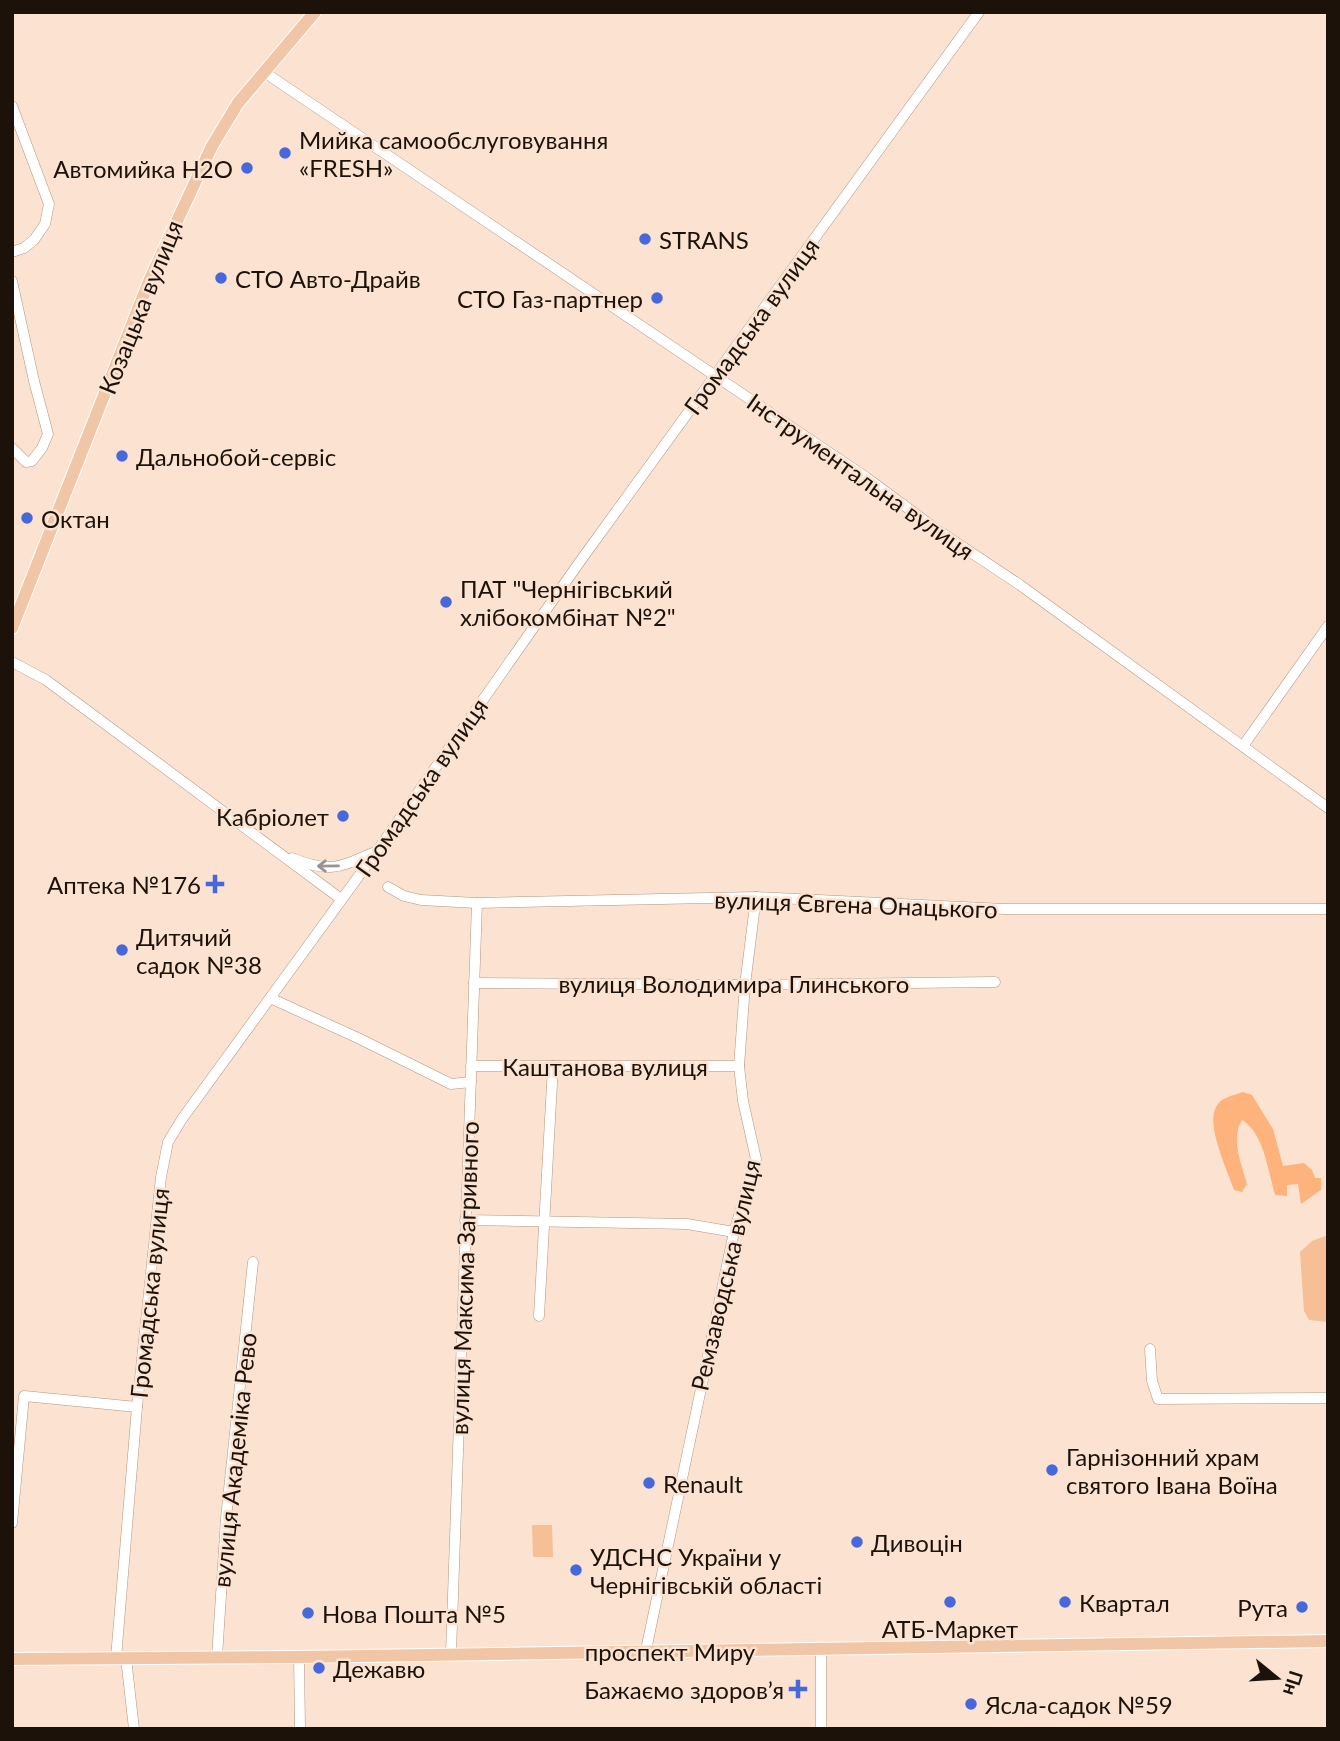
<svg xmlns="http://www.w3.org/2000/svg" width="1340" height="1741" font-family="Lato,sans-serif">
	<rect width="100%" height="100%" fill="#fce3d1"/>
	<g fill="#f7bf96">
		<polygon points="1328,1235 1328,1322 1309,1320 1304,1311 1300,1252 1312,1241"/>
		<polygon points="532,1525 552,1525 553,1557 533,1557"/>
	</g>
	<path fill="#fdb37b" d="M1243 1092 1252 1095 1273 1129 1283 1166 1304 1163 1312 1170 1315 1178H1321V1190L1301 1204 1298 1184 1287 1185V1196L1275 1195C1268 1171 1264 1133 1242 1120 1230 1139 1242 1165 1247 1184L1242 1192 1234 1190C1228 1171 1203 1121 1218 1104 1223 1097 1235 1095 1243 1092Z"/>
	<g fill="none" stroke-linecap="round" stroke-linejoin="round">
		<defs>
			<g id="minor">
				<polyline points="264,72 867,478 936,529 1020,585 1328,808"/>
				<polyline points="12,106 49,204 45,224 34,240 24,248 12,252"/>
				<polyline points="12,281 34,381 48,434 42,448 32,461 26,462 12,448"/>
				<polyline points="12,662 46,680 341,899"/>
				<polyline points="1243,746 1328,626"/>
				<path d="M292 858C331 874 340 867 377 851"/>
				<polyline points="388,887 404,896 421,900 477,903 756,897 1004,909 1328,909"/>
				<polyline points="474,983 745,985 995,982"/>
				<polyline points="270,998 358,1038 451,1084 471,1082"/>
				<polyline points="471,1066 739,1066"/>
				<polyline points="465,1220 687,1224 734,1232"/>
				<polyline points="539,1316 553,1066"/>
				<polyline points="1150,1349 1152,1381 1158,1399 1328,1398"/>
				<polyline points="12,1523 24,1396 137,1407"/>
				<polyline points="646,1650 734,1232 756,1159 743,1101 739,1066 745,985 756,897"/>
				<polyline points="451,1653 477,903"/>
				<polyline points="217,1657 226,1518 253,1262"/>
				<polyline points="299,1657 300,1729"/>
				<polyline points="116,1658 137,1407 161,1177 168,1142 182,1119 377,851 581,560 979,12"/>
				<polyline points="126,1658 134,1729"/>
				<polyline points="821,1729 821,1649"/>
			</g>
			<g id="major">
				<polyline points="12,628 150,279 212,146 238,103 315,12"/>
				<polyline points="12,1659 299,1657 1328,1641"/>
			</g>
		</defs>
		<use href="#minor" stroke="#b39580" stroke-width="11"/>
		<use href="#major" stroke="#fff" stroke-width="14"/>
		<use href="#minor" stroke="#fff" stroke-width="10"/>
		<use href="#major" stroke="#f1c6a6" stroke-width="12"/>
	</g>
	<defs><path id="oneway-shaft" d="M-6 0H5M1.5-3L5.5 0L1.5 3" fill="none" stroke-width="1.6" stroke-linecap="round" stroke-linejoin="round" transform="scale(1.75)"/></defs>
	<use stroke="#999491" href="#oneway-shaft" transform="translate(328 866) rotate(179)"/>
	<g fill="#4668db" stroke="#fce3d1" stroke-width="2.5">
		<circle cx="285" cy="153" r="7"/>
		<circle cx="247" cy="168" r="7"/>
		<circle cx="645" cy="239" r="7"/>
		<circle cx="221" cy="278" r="7"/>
		<circle cx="657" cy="298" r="7"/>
		<circle cx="122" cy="456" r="7"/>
		<circle cx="27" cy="518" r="7"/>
		<circle cx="446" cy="602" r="7"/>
		<circle cx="343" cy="816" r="7"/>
		<path d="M211.5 873.5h7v7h7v7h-7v7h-7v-7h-7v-7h7z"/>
		<circle cx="122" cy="950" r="7"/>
		<circle cx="1052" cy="1470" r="7"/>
		<circle cx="649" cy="1483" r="7"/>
		<circle cx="857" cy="1542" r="7"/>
		<circle cx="576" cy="1570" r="7"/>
		<circle cx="950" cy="1602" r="7"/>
		<circle cx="1065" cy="1602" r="7"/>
		<circle cx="1302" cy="1607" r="7"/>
		<circle cx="308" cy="1613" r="7"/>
		<circle cx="319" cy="1668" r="7"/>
		<path d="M794.5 1678.5h7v7h7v7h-7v7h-7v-7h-7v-7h7z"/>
		<circle cx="971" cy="1704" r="7"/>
	</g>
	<g text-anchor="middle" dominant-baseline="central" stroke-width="5" stroke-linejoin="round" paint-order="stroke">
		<g font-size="24" fill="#1c120a" stroke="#fce3d1" text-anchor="start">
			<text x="299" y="139">Мийка самообслуговування<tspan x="299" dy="28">«FRESH»</tspan></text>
			<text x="233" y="168" text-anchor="end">Автомийка H2O</text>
			<text x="659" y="239">STRANS</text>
			<text x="235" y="278">СТО Авто-Драйв</text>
			<text x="643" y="298" text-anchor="end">СТО Газ-партнер</text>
			<text x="136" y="456">Дальнобой-сервіс</text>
			<text x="41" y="518">Октан</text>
			<text x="460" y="588">ПАТ "Чернігівський<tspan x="460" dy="28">хлібокомбінат №2"</tspan></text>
			<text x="329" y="816" text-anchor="end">Кабріолет</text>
			<text x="201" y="884" text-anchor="end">Аптека №176</text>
			<text x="136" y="936">Дитячий<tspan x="136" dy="28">садок №38</tspan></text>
			<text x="1066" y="1456">Гарнізонний храм<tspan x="1066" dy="28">святого Івана Воїна</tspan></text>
			<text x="663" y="1483">Renault</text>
			<text x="871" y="1542">Дивоцін</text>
			<text x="590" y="1556">УДСНС України у<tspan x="590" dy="28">Чернігівській області</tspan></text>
			<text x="1079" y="1602">Квартал</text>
			<text x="1288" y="1607" text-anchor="end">Рута</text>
			<text x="322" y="1613">Нова Пошта №5</text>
			<text x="950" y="1628" text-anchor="middle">АТБ-Маркет</text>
			<text x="333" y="1668">Дежавю</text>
			<text x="784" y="1689" text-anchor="end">Бажаємо здоров’я</text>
			<text x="985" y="1704">Ясла-садок №59</text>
		</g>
		<g font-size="24" fill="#1c120a" stroke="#fce3d1">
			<text transform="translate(140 307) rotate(-68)">Козацька вулиця</text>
			<text transform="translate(751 326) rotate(-54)">Громадська вулиця</text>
			<text transform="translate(861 476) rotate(35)">Інструментальна вулиця</text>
			<text transform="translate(421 787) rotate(-55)">Громадська вулиця</text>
			<text transform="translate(856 904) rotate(2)">вулиця Євгена Онацького</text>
			<text x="734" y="983">вулиця Володимира Глинського</text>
			<text x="605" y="1066">Каштанова вулиця</text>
			<text transform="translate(725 1275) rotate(-77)">Ремзаводська вулиця</text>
			<text transform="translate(464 1278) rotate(-88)">вулиця Максима Загривного</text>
			<text transform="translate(149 1293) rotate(-84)">Громадська вулиця</text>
			<text transform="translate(234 1460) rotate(-84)">вулиця Академіка Рево</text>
			<text x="670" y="1651">проспект Миру</text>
		</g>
	</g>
	<rect width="1340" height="1741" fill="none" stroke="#1c120a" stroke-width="28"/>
	<g transform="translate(1277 1678) rotate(108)" stroke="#fce3d1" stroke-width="5" paint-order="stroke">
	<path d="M0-5L12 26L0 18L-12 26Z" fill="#1c120a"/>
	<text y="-10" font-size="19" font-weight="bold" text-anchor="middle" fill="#1c120a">Пн</text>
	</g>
</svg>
